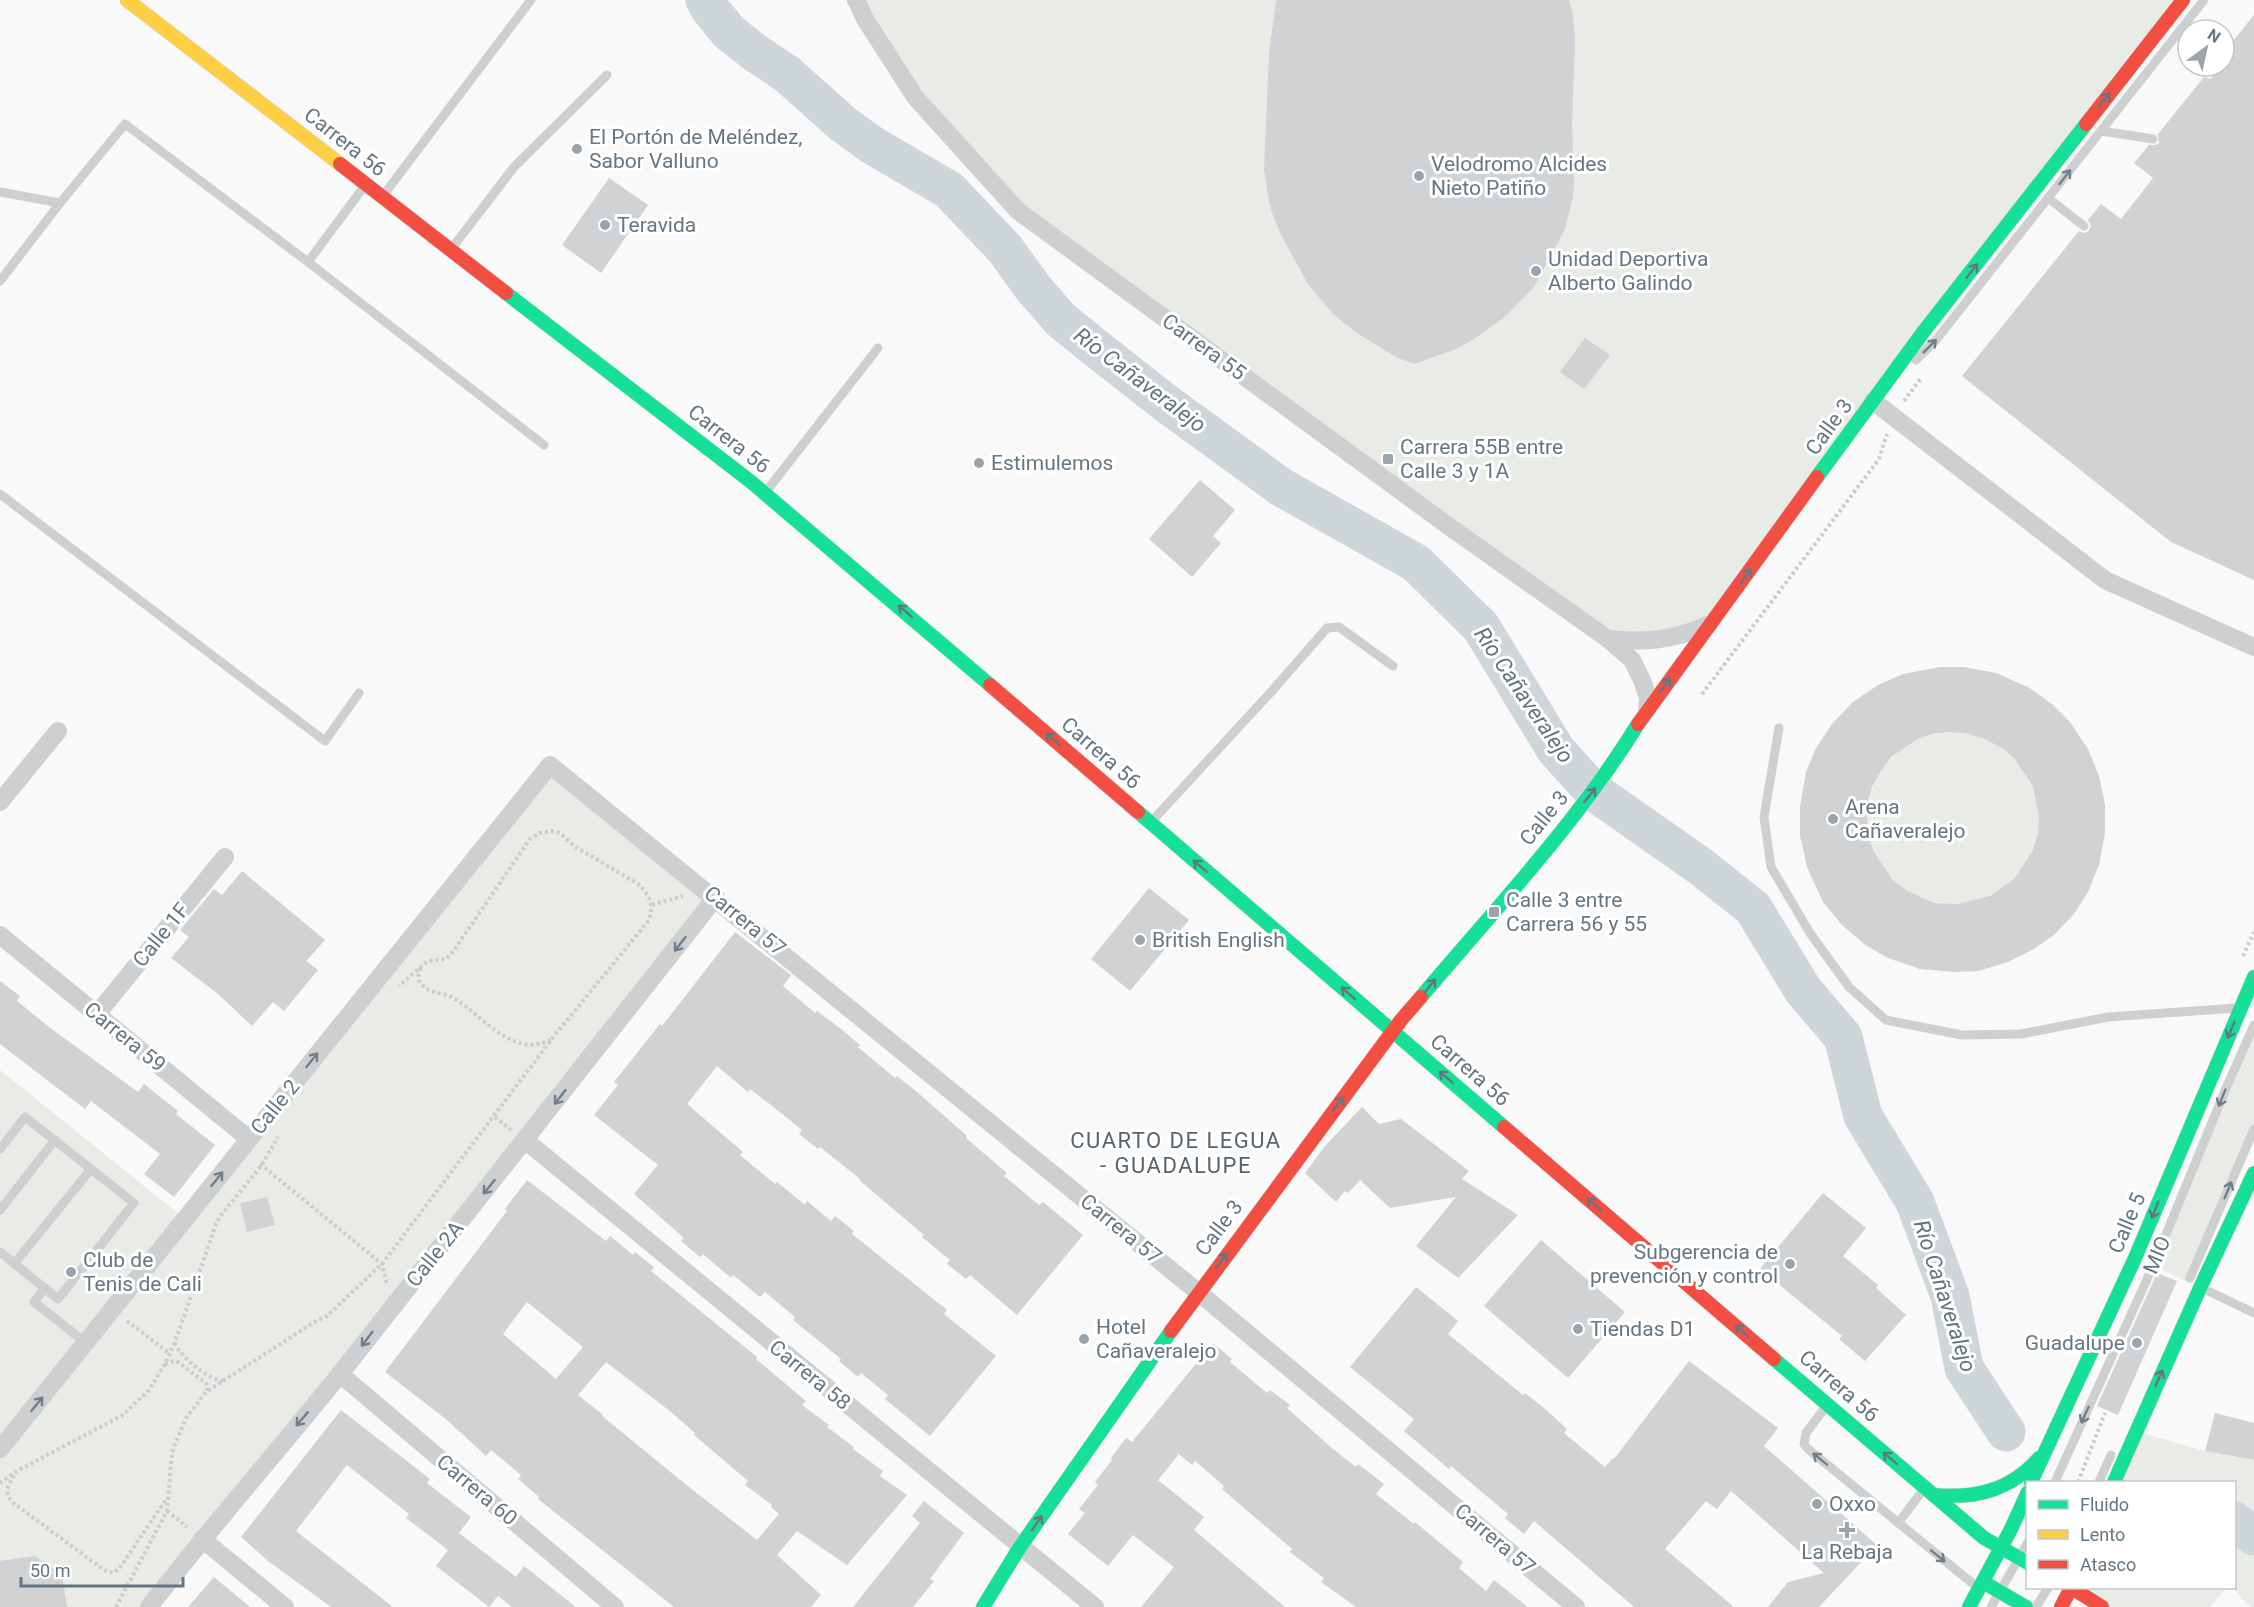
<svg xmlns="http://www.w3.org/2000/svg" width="2254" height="1607" font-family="Roboto,sans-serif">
	<rect width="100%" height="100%" fill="#f9f9f9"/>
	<g fill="#e8ebe6">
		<polygon points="856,0 2183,0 1711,623 1608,639 1018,211 915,97"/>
		<circle cx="1953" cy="818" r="86"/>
		<polygon points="550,765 716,897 149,1607 0,1607 0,1070 185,1219"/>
		<polygon points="2254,1025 2254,1129 2188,1282 2153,1266"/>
		<polygon points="2135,1431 2205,1451 2254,1460 2254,1607 2250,1607 2233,1588 2234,1588 2234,1482 2114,1482"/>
		<polygon points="2072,1588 2226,1588 2210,1607 2102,1607"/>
	</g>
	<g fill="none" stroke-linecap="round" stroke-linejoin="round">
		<g stroke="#ced6d9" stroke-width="39">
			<polyline points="705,0 710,9 729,32 754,52 787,74 843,124 872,145 949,190 1005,249 1034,289 1061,320 1102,353 1167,404 1281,487 1416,563 1481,627 1556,750 1593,791 1700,866 1753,908 1803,990 1843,1037 1863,1116 1915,1202 1950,1296 1964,1368 2006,1432"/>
			<polyline points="2234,1521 2254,1536"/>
		</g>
	</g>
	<g fill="#d0d2d3" fill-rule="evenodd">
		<polygon points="1276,0 1569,0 1573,15 1575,40 1572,124 1574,183 1573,197 1565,229 1534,287 1507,315 1474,339 1456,349 1414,364 1396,357 1357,333 1333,314 1308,284 1281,235 1270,207 1264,170 1269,55"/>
		<polygon points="2254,15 2254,580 2171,542 1962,376 2079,231 2084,233 2089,231 2091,226 2088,220 2101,204 2121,219 2153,178 2134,163 2149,145 2155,145 2159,143 2158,134 2204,77 2210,79 2213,76 2213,66 2224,66 2224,52"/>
		<polygon points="609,178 648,205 601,273 562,245"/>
		<polygon points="1585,338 1610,355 1584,389 1560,372"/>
		<polygon points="1200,480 1235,510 1213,536 1221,543 1192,577 1149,539"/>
		<path d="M1940 667H1964L1996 673 2030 688 2053 705 2070 722 2088 749 2099 776 2105 804V833L2099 865 2088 892 2074 914 2054 935 2034 949 2008 962 1978 971 1954 972 1920 969 1888 958 1864 944 1842 925 1823 902 1807 867 1800 835V807L1806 772 1816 748 1832 724 1853 702 1878 685 1903 674ZM1948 732 1965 733 1985 739 2002 748 2014 758 2033 786 2039 816 2038 832 2033 850 2015 878 1990 896 1958 904 1936 903 1925 899 1906 890 1892 879 1874 852 1868 836 1867 819V805L1872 787 1879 774 1891 757 1916 740 1932 734Z"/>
		<polygon points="242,871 325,940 306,961 318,970 284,1011 273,1002 252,1026 218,994 171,958 189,937 180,930 214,889 222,895"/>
		<polygon points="1149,888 1189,920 1130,991 1091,959"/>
		<polygon points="735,932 791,975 783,986 815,1013 817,1011 841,1029 860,1045 858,1047 895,1078 897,1076 916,1091 967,1136 966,1138 1007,1173 1004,1176 1039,1205 1043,1202 1083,1235 1017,1315 970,1275 966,1279 947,1264 950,1260 922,1237 924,1235 859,1180 860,1179 820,1147 818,1149 799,1134 802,1130 771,1105 750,1089 748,1092 717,1066 687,1104 743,1152 740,1155 775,1184 777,1182 805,1205 807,1201 831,1221 835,1216 854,1231 852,1234 947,1310 944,1314 996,1356 930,1436 885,1399 888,1395 861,1373 858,1377 839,1361 841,1359 793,1320 795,1317 765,1292 760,1297 733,1275 731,1278 703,1254 700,1257 681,1241 684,1238 634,1194 658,1165 594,1115 618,1085 614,1082 660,1024 662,1026"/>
		<polygon points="0,981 20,996 17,1001 49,1027 138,1092 144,1084 178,1111 176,1114 215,1145 174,1197 144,1174 160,1154 91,1101 85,1109 0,1044"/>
		<polygon points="1362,1107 1379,1124 1401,1119 1469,1171 1462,1179 1518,1215 1458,1278 1416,1246 1456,1197 1390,1208 1360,1180 1348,1193 1345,1191 1336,1202 1305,1173 1325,1146"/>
		<path d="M527 1180 606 1241 610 1236 633 1255 635 1252 654 1267 651 1271 757 1357 756 1359 806 1401 802 1405 829 1425 827 1427 854 1447 853 1449 883 1471 880 1476 907 1495 847 1565 797 1531 777 1555 821 1595 811 1607H674L538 1499 539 1497 518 1479 521 1475 491 1450 486 1456 447 1420 385 1372 507 1211 505 1209ZM527 1302 583 1347 556 1379 503 1334ZM606 1362 671 1412 695 1433 694 1435 748 1481 745 1485 772 1505 771 1507 779 1514 757 1540 689 1487 602 1416 603 1415 578 1395Z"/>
		<polygon points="1823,1193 1866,1228 1843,1256 1878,1285 1876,1288 1906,1315 1865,1361 1839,1339 1842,1336 1760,1269"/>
		<polygon points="267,1197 275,1225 247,1232 240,1203"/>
		<polygon points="1541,1240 1625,1312 1568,1378 1484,1306"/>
		<polygon points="2157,1273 2177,1281 2118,1415 2097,1406"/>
		<polygon points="1416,1287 1458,1321 1448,1334 1523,1395 1525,1393 1544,1408 1567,1429 1564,1433 1605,1467 1613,1458 1614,1459 1689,1361 1778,1428 1764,1446 1877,1545 1819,1607 1768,1607 1788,1582 1824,1573 1731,1491 1717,1509 1706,1501 1665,1549 1734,1607 1634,1607 1534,1521 1524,1534 1505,1518 1508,1514 1451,1466 1449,1469 1404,1431 1414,1419 1350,1367"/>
		<polygon points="1213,1343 1232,1359 1230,1362 1267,1393 1270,1390 1290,1405 1287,1408 1333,1449 1356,1467 1358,1464 1384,1484 1376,1494 1414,1524 1415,1522 1463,1562 1459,1568 1486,1591 1494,1580 1528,1607 1356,1607 1321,1582 1324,1578 1290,1552 1292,1549 1222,1489 1224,1486 1195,1461 1192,1465 1179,1454 1158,1480 1204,1517 1194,1530 1285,1607 1141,1607 1174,1567 1133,1535 1108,1566 1068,1534 1085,1513 1079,1509 1098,1485 1095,1482 1112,1460 1111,1458 1126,1438 1132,1442"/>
		<polygon points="341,1410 430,1479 427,1483 471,1517 459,1533 516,1577 524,1566 576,1607 512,1607 498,1596 489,1607 436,1566 448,1550 406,1518 409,1514 347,1465 296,1531 393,1607 331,1607 268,1561 241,1537"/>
		<polygon points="2215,1413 2254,1423 2254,1460 2205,1451"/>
		<polygon points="924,1501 964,1533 930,1579 934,1581 913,1607 853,1607 920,1523 912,1516"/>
		<polygon points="35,1556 62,1575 67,1607 0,1607 0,1561"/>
		<polygon points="214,1577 250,1607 188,1607"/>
	</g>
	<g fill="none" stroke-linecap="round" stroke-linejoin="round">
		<defs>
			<g id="fast">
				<polyline points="506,293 750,481 990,685"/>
				<polyline points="1817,477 1924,331 2086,124"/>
				<polyline points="1138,812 1504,1127"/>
				<path d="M1421 997C1496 908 1577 823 1638 724"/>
				<polyline points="1774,1359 1984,1538 2028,1563"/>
				<polyline points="2031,1482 2135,1258 2254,977"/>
				<polyline points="2114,1482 2200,1288 2254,1173"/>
				<path d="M1934 1495C1976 1499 2011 1490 2039 1458"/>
				<polyline points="1983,1582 2026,1607"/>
				<polyline points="983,1607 1020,1547 1171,1331"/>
				<polyline points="1969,1607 2010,1531 2028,1492"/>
			</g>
			<polyline id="slow" points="127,0 340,164"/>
			<g id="jam">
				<polyline points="2086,124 2183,0"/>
				<polyline points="340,164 506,293"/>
				<polyline points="990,685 1138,812"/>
				<polyline points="1638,724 1817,477"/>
				<polyline points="1504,1127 1774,1359"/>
				<polyline points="1171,1331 1401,1020 1421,997"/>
				<polyline points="2072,1588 2102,1607"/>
				<polyline points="2061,1607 2071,1588"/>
			</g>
		</defs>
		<use href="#fast" stroke="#d5d6d7" stroke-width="15"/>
		<use href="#slow" stroke="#d5d6d7" stroke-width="15"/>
		<use href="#jam" stroke="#d5d6d7" stroke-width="15"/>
		<g stroke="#cbcccd" stroke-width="4" stroke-dasharray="3 3" stroke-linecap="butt">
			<polyline points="1904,401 1921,378"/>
			<polyline points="1702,694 1879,459 1887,434"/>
			<polyline points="652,905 683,896"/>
			<polyline points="2243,956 2254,932"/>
			<path d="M420 968C418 975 417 980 422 985 431 994 443 992 453 998 478 1012 494 1037 524 1044 533 1047 542 1043 551 1040"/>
			<polyline points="495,1117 511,1130"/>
			<polyline points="260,1164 382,1264 387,1285"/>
			<polyline points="127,1321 169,1353"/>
			<path d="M175 1343C179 1356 210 1381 224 1381"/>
			<polyline points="165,1364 174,1361 178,1362 206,1383 208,1388 206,1391"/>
			<path d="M14 1475C8 1486 4 1491 12 1502L104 1570 113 1573 119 1569 167 1498"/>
			<polyline points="2078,1482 2105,1413"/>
			<polyline points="0,1483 17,1471 123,1415 149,1390 165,1364 175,1342 216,1224 221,1215 261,1166 278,1137"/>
			<polyline points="167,1511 187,1527"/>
			<path d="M116 1607 167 1511 172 1452 186 1418 206 1392 316 1321 327 1316 382 1264 551 1040 649 920C654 905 650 895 638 884L574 846 560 833 551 831 540 833 530 839 452 953 446 959 428 961 399 986"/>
		</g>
		<g stroke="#cecfd0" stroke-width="9">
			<polyline points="2206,66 2208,72"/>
			<polyline points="2101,131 2153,139"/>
			<polyline points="0,192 60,203"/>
			<polyline points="382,197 531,0"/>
			<polyline points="2048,198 2084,226"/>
			<polyline points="452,248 514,167 607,75"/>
			<polyline points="308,262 366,184"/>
			<polyline points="0,281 60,203 125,124 308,262 544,445"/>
			<polyline points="1916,360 1936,340 2204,0"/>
			<polyline points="765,493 878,348"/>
			<polyline points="0,494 325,741 359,693"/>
			<polyline points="1779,728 1764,817 1771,867 1810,933 1849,987 1886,1020 1962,1035 2021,1034 2108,1017 2237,1008"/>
			<polyline points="1152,821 1271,692 1327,628 1339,627 1393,666"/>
			<polyline points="0,1149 25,1117 134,1203 58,1299 0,1252"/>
			<polyline points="0,1210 55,1140"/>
			<polyline points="14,1264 91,1169"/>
			<polyline points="2190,1278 2254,1129"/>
			<polyline points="45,1288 34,1302 86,1343"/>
			<polyline points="2202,1288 2254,1313"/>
			<polyline points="1827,1405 1806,1433 1804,1444 1808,1449 1977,1587"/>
			<polyline points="2055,1482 2153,1266 2227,1086 2254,1025"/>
			<polyline points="2099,1482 2111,1455"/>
			<polyline points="1898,1523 1924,1489"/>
			<polyline points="1991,1607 2028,1542"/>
			<polyline points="2036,1607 2048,1588"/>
		</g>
		<g stroke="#cecfd0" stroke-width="18">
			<polyline points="856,0 865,19 915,97 1018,211 1454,530 1608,639 1632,660 1642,680 1648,698 1647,709"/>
			<polyline points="1873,401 2105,580 2254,647"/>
			<path d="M1608 639C1647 643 1673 640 1708 625"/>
			<polyline points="0,802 58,731"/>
			<polyline points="0,935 249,1139"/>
			<polyline points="97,1014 225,857"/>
			<polyline points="526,1141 1095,1607"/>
			<polyline points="340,1374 615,1607"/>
			<polyline points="0,1449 550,765 1198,1292 1576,1607"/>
			<polyline points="202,1539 285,1607"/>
			<path d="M149 1607C211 1527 277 1452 340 1374 466 1216 591 1057 716 897"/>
		</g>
		<use href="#fast" stroke="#16e098" stroke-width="14"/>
		<use href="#slow" stroke="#ffcf43" stroke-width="14"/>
		<use href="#jam" stroke="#f24e42" stroke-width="14"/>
	</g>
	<defs><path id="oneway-shaft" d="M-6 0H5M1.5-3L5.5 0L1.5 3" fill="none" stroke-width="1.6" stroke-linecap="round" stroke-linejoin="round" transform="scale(1.5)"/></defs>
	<g stroke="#657683">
		<use href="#oneway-shaft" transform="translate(2104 100) rotate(-52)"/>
		<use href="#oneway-shaft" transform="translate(1972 271) rotate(-52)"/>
		<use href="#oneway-shaft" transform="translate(1746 576) rotate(-54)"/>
		<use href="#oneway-shaft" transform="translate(905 611) rotate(-139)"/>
		<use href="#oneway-shaft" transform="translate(1665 685) rotate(-53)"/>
		<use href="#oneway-shaft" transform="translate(1053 739) rotate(-139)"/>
		<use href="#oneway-shaft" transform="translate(1590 795) rotate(-52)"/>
		<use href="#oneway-shaft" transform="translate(1200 866) rotate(-139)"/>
		<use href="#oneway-shaft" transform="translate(1430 986) rotate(-50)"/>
		<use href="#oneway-shaft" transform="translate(1348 993) rotate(-139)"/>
		<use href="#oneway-shaft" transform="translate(2231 1030) rotate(113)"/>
		<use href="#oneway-shaft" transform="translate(1446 1077) rotate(-139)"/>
		<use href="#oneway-shaft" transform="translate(1338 1104) rotate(-53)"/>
		<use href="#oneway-shaft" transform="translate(1594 1204) rotate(-139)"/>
		<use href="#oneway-shaft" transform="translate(2155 1210) rotate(112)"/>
		<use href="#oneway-shaft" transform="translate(1222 1260) rotate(-53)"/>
		<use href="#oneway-shaft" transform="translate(1742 1331) rotate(-139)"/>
		<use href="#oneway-shaft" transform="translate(2159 1378) rotate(-66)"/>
		<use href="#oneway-shaft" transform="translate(1890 1458) rotate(-139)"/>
		<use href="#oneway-shaft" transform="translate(1037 1523) rotate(-55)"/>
	</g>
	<g stroke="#707f8b">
		<use href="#oneway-shaft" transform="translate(2065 177) rotate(-52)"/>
		<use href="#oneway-shaft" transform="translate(1930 346) rotate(-45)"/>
		<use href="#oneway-shaft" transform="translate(680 944) rotate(128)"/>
		<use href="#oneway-shaft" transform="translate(312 1060) rotate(-51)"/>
		<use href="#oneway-shaft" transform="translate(560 1097) rotate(128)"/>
		<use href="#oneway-shaft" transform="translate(2222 1098) rotate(112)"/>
		<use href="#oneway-shaft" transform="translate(217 1179) rotate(-51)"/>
		<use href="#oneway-shaft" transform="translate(489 1187) rotate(129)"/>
		<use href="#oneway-shaft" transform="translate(2228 1190) rotate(-67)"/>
		<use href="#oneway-shaft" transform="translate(367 1339) rotate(127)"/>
		<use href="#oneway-shaft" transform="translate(37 1404) rotate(-51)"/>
		<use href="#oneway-shaft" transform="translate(2085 1415) rotate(114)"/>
		<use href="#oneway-shaft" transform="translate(302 1419) rotate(130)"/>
		<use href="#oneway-shaft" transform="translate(1820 1459) rotate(-141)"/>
		<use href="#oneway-shaft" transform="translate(1938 1556) rotate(39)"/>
	</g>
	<g fill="#99a4ac" stroke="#fff" stroke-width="2">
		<circle cx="577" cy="149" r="6"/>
		<circle cx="1419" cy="176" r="6"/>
		<circle cx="605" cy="225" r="6"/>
		<circle cx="1536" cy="271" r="6"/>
		<rect x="1382" y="453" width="12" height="12" rx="3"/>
		<circle cx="979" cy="463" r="6"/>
		<circle cx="1833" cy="819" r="6"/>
		<rect x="1488" y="906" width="12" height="12" rx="3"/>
		<circle cx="1140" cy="940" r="6"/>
		<circle cx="1790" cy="1264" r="6"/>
		<circle cx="71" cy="1272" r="6"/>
		<circle cx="1578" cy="1329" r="6"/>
		<circle cx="1084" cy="1339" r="6"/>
		<circle cx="2137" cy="1343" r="6"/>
		<circle cx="1817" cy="1504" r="6"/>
		<path d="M1844 1521h6v6h6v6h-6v6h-6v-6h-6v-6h6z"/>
	</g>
	<g text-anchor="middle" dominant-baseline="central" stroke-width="6" stroke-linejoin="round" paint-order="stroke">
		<g font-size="21" fill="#657683" stroke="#fff" text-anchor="start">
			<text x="589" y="137">El Portón de Meléndez,<tspan x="589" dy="24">Sabor Valluno</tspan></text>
			<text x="1431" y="164">Velodromo Alcides<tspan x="1431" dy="24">Nieto Patiño</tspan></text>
			<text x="617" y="225">Teravida</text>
			<text x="1548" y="259">Unidad Deportiva<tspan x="1548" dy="24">Alberto Galindo</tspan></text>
			<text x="1400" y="447">Carrera 55B entre<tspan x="1400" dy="24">Calle 3 y 1A</tspan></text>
			<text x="991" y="463">Estimulemos</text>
			<text x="1845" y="807">Arena<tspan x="1845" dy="24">Cañaveralejo</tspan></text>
			<text x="1506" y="900">Calle 3 entre<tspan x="1506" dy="24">Carrera 56 y 55</tspan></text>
			<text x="1152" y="940">British English</text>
			<text x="1778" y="1252" text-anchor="end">Subgerencia de<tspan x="1778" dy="24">prevención y control</tspan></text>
			<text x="83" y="1260">Club de<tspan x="83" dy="24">Tenis de Cali</tspan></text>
			<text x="1096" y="1327">Hotel<tspan x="1096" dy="24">Cañaveralejo</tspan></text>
			<text x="1590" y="1329">Tiendas D1</text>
			<text x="2125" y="1343" text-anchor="end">Guadalupe</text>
			<text x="1829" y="1504">Oxxo</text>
			<text x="1847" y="1552" text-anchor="middle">La Rebaja</text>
		</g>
		<g font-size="21" fill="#657683" stroke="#fff">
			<text transform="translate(345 142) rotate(38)">Carrera 56</text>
			<text transform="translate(1204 347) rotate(36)">Carrera 55</text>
			<text transform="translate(1829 427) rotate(-54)">Calle 3</text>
			<text transform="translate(729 439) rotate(38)">Carrera 56</text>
			<text transform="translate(1101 753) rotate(41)">Carrera 56</text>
			<text transform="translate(1544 818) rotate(-51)">Calle 3</text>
			<text transform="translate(745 921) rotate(39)">Carrera 57</text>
			<text transform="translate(161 935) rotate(-51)">Calle 1F</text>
			<text transform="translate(125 1037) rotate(39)">Carrera 59</text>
			<text transform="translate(1470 1070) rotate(41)">Carrera 56</text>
			<text transform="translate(275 1107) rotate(-51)">Calle 2</text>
			<text transform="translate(2127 1223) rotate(-67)">Calle 5</text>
			<text transform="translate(1219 1228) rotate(-53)">Calle 3</text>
			<text transform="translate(1121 1229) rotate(39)">Carrera 57</text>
			<text transform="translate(435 1254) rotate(-51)">Calle 2A</text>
			<text transform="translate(2157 1255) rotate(-67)">MIO</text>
			<text transform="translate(810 1375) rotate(39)">Carrera 58</text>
			<text transform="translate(1839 1386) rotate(41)">Carrera 56</text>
			<text transform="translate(477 1490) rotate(40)">Carrera 60</text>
			<text transform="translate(1495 1539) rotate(40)">Carrera 57</text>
		</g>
		<g font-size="22" font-style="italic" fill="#60757c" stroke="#fff">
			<text transform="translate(1140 380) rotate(37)">Río Cañaveralejo</text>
			<text transform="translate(1524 695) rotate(56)">Río Cañaveralejo</text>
			<text transform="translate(1945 1296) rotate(72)">Río Cañaveralejo</text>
		</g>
		<g font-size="22" letter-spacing="1.5" fill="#57646e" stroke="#fff">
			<text x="1176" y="1140">CUARTO DE LEGUA<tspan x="1176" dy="25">- GUADALUPE</tspan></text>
		</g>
	</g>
	<rect x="2026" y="1481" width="210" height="108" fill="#ffffff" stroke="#c1c8cd" stroke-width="1.5"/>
	<rect x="2038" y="1500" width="30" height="9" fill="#16e098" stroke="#c1c8cd" stroke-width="1.5"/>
	<text x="2080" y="1511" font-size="18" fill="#657683">Fluido</text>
	<rect x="2038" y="1530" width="30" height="9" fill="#ffcf43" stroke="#c1c8cd" stroke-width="1.5"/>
	<text x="2080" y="1541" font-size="18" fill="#657683">Lento</text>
	<rect x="2038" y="1560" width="30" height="9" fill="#f24e42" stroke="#c1c8cd" stroke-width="1.5"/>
	<text x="2080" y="1571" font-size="18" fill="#657683">Atasco</text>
	<g transform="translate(2206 48) rotate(33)"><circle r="28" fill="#ffffff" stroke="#c1c8cd" stroke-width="1.5"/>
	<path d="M0-4.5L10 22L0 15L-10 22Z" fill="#99a4ac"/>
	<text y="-9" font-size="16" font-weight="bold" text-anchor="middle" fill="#657683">N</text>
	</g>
	<path d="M21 1577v9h162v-9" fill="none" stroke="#657683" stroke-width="3"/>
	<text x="30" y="1577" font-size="18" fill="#657683" stroke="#ffffff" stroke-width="4.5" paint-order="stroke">50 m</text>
</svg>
